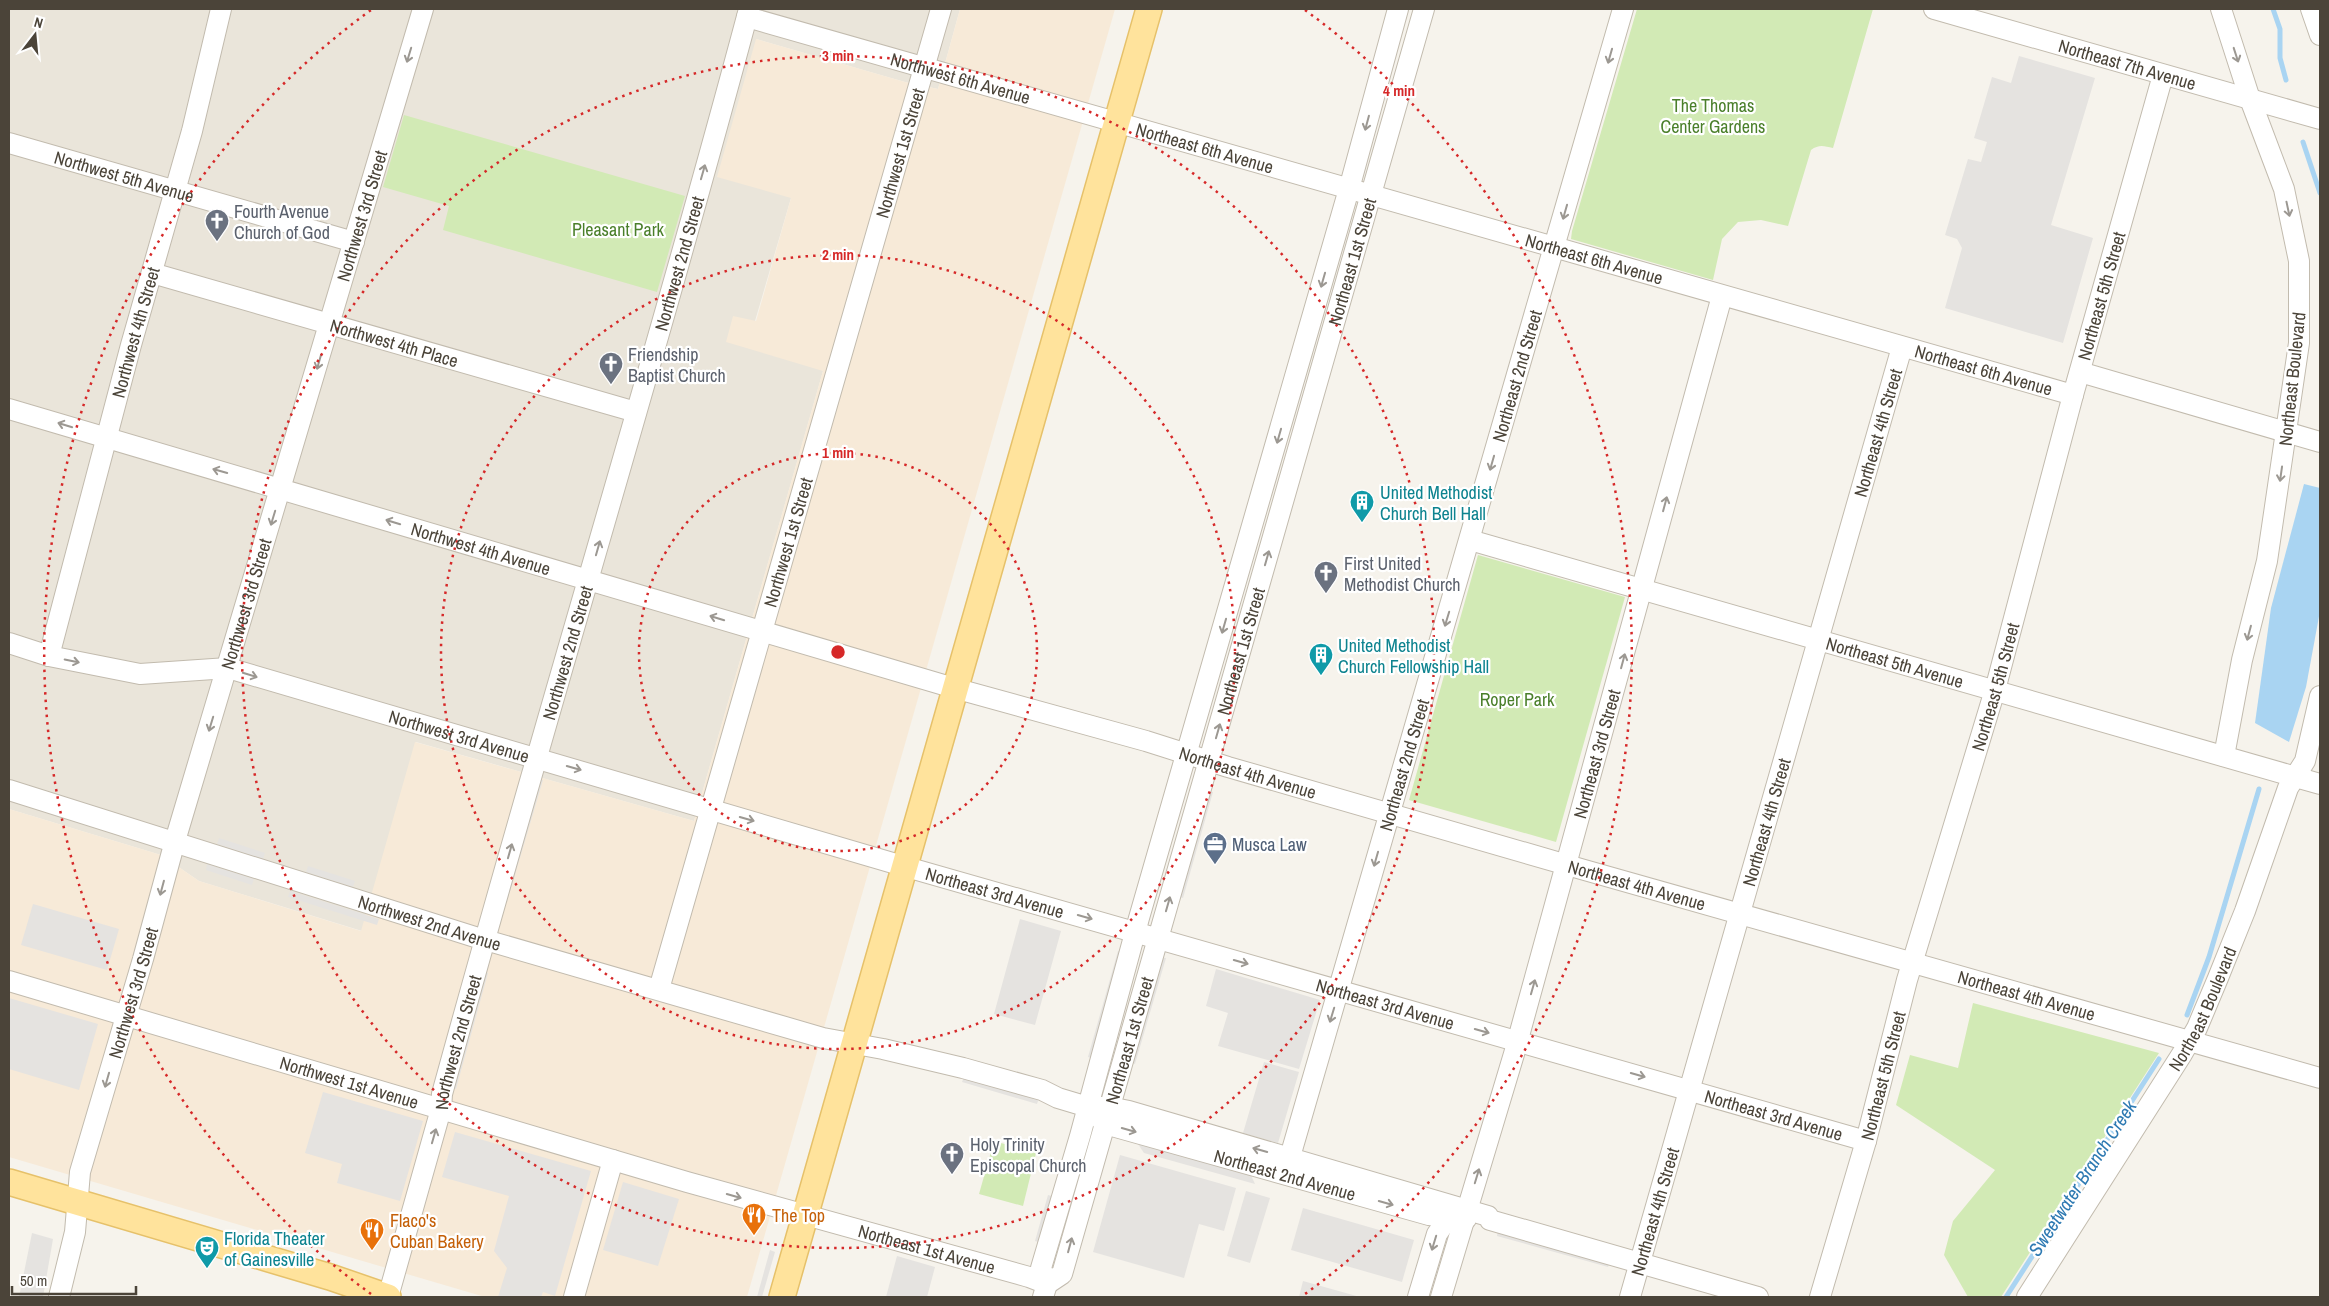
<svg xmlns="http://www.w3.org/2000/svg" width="2329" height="1306" font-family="'Archivo Narrow',sans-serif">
	<rect width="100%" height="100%" fill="#f6f3ec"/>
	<polygon fill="#eae5da" points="9,9 960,9 938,89 905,82 756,39 791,198 755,321 823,371 694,821 416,742 362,931 199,881 161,855 9,809"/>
	<polygon fill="#f7ead8" points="960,9 1115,9 747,1297 485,1297 9,1157 9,809 161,855 199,881 361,931 415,742 694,821 823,371 726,342 733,316 756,321 791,198 717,177 756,39 905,82 938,89"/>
	<g fill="#d2eab5">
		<path d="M1637 9H1873L1833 148C1824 146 1819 144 1811 150L1788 226 1761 220 1738 222 1722 239 1713 280 1571 239 1572 231Z"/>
		<polygon points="404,115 685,196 657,292 443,230 449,206 383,187"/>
		<polygon points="1478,555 1625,597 1556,842 1409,800"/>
		<polygon points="1973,1003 2159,1053 2001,1297 1968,1297 1944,1255 1953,1221 1995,1170 1896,1105 1910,1055 1958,1068"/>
		<polygon points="994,1141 1036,1153 1023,1206 979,1194"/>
	</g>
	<g fill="#e5e3e0">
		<polygon points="2019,56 2095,78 2051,225 2093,238 2063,343 1945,308 1962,248 1957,239 1945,235 1968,159 1981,162 1987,142 1974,138 1992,77 2011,83"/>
		<polygon points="537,779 543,780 507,902 502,900"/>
		<polygon points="1208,791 1213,792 1183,898 1177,896"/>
		<polygon points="219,838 265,853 263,859 217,844"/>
		<polygon points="207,864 254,879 252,885 206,870"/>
		<polygon points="308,866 355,881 353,887 306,872"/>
		<polygon points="290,891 379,919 377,925 288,897"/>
		<polygon points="33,904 119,929 107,970 21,945"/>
		<polygon points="1020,919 1061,931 1035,1025 994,1014"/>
		<polygon points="1118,951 1124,953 1094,1059 1088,1057"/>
		<polygon points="1160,957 1166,958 1135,1064 1130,1062"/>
		<polygon points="1216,969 1320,1000 1299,1069 1218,1046 1228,1013 1206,1006"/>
		<polygon points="483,971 488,973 456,1089 450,1088"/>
		<polygon points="9,998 98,1024 79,1090 9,1069"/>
		<polygon points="1264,1062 1299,1072 1278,1143 1243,1133"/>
		<polygon points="964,1077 1039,1098 1037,1104 962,1082"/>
		<polygon points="323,1092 423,1121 400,1201 337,1183 342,1164 305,1153"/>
		<polygon points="455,1132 591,1171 555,1296 543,1292 541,1297 498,1297 507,1268 494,1251 509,1196 442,1177"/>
		<polygon points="1134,1138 1249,1171 1255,1184 1144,1153"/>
		<polygon points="1120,1155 1236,1188 1224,1231 1199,1224 1184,1278 1093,1252"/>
		<polygon points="623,1182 679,1199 658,1266 603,1250"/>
		<polygon points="1246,1191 1270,1198 1250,1263 1227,1256"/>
		<polygon points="1048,1195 1055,1197 1042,1243 1035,1241"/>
		<polygon points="1303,1208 1414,1240 1402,1282 1291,1250"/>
		<polygon points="1498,1230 1610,1262 1608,1267 1497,1236"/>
		<polygon points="32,1233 53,1239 43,1297 19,1297"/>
		<polygon points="770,1250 775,1252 762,1297 757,1297"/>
		<polygon points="897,1256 935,1267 927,1297 886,1297"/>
		<polygon points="1303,1281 1360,1297 1299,1297"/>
	</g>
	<polygon fill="#a9d4f2" points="2304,484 2320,488 2320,611 2306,687 2289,742 2255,723 2271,608"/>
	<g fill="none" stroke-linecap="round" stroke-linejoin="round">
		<g stroke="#a9d4f2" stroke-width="5">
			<polyline points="2273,9 2280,29 2280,58 2286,80"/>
			<polyline points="2303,142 2320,193"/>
			<polyline points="2187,1015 2209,957 2259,789"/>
			<polyline points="2006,1297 2159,1059"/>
		</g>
		<defs>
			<g id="minor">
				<path id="s1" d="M1934 9 2320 119"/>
				<polyline points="2221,9 2250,99 2284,189 2299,261 2299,343 2267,561 2242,660 2224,756"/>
				<polyline points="2311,9 2320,35"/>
				<path id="s2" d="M747 17 2073 395"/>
				<path id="s3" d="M9 143 354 242"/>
				<path id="s4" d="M152 273 636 412"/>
				<polyline points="2080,372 2320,442"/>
				<path id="s5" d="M9 409 954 688 1146 741 1228 767 1581 869 2320 1078"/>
				<path id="s6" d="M1470 540 2320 784"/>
				<path id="s7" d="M9 643 49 656 140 674 228 668 903 866 1866 1141"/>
				<path id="s8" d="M49 656 131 345 192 131 221 9"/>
				<path id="s9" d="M9 790 475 937 823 1038 883 1049 963 1068 1042 1090 1058 1098 1088 1107H1109L1129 1111 1488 1216 1490 1220 1758 1297"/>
				<path id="s10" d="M9 981 687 1182 1029 1277 1047 1284"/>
				<path id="s11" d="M659 989 941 9"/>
				<path id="s12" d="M1097 1115 1105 1124 1429 1215 1466 1219"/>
				<path id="s13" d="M1285 1174 1623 9"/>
				<path id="s14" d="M1047 1284 1062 1274 1424 9"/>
				<path id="s15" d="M59 1297 75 1232 80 1172 143 959 175 841 423 9"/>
				<path id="s16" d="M388 1297 441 1109 442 1094C541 731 652 372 749 9"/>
				<polyline points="574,1297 613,1160"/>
				<polyline points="1043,1297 1047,1284 1041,1268 1080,1136 1139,918 1349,189 1398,9"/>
				<polyline points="1418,1297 1437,1234 1444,1224 1460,1213"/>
				<path id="s17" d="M1441 1297 1514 1054 1722 296"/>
				<path id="s18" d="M1630 1297 1902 347"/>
				<path id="s19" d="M1820 1297 1866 1141 1907 980 1995 690 2073 395 2163 75"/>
				<path id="s20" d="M2027 1297 2182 1054 2197 1028 2218 978 2245 911 2288 788 2305 761 2320 696"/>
			</g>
			<g id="major">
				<polyline points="9,1182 330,1277 388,1297"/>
				<polyline points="782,1297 1149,9"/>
			</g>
		</defs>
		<use href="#minor" stroke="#c2bbae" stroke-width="22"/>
		<use href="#major" stroke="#e6c16a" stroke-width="28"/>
		<use href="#minor" stroke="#fff" stroke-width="20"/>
		<use href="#major" stroke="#ffe39c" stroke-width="25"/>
	</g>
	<defs><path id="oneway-shaft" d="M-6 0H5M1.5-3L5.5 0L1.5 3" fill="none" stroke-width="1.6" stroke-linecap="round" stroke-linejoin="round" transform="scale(1.25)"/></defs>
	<g stroke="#9c9892">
		<use href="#oneway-shaft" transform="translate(409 55) rotate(107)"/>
		<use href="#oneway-shaft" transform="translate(2236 55) rotate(72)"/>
		<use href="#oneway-shaft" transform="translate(1610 56) rotate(106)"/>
		<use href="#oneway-shaft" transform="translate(1367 123) rotate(105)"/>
		<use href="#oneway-shaft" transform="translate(703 172) rotate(-74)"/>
		<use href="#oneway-shaft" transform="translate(2288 209) rotate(78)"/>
		<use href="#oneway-shaft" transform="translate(1565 212) rotate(106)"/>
		<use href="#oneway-shaft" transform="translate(1323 280) rotate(106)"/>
		<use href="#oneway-shaft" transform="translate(319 362) rotate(106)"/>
		<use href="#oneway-shaft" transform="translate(65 425) rotate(-163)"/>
		<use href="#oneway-shaft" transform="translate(1279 436) rotate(106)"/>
		<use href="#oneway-shaft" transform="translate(1492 463) rotate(106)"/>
		<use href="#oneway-shaft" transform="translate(220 471) rotate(-164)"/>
		<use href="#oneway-shaft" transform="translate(2281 474) rotate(98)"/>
		<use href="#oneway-shaft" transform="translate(1665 504) rotate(-75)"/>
		<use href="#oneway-shaft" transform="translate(273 518) rotate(107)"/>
		<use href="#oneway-shaft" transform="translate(393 522) rotate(-163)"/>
		<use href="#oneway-shaft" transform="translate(598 548) rotate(-74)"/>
		<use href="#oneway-shaft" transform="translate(1267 558) rotate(-74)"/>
		<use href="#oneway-shaft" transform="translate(717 618) rotate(-163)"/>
		<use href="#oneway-shaft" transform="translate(1447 619) rotate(107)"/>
		<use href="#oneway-shaft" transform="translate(1224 626) rotate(106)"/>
		<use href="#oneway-shaft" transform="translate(2249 633) rotate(105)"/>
		<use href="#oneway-shaft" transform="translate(72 661) rotate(12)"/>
		<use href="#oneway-shaft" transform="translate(1623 661) rotate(-75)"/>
		<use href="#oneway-shaft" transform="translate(250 675) rotate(17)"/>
		<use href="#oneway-shaft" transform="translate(211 724) rotate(107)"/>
		<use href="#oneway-shaft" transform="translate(1218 731) rotate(-74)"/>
		<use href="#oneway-shaft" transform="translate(574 768) rotate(16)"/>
		<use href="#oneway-shaft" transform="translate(747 819) rotate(16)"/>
		<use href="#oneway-shaft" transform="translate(510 851) rotate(-74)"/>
		<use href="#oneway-shaft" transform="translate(1376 859) rotate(106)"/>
		<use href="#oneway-shaft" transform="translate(162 888) rotate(105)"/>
		<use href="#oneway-shaft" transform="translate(1168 904) rotate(-74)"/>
		<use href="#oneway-shaft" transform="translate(1085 917) rotate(16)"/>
		<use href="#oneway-shaft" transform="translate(1241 962) rotate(16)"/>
		<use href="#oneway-shaft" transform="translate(1533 987) rotate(-74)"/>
		<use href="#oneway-shaft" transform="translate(1332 1015) rotate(107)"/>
		<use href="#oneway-shaft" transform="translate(1482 1031) rotate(16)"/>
		<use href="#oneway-shaft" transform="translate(1638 1075) rotate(16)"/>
		<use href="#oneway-shaft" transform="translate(107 1080) rotate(106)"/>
		<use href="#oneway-shaft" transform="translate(1129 1130) rotate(16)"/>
		<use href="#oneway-shaft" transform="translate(434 1136) rotate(-74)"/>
		<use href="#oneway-shaft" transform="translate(1260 1150) rotate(-164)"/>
		<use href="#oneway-shaft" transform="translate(1477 1176) rotate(-73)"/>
		<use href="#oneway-shaft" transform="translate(734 1196) rotate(16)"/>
		<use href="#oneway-shaft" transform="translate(1386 1203) rotate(16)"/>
		<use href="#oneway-shaft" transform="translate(1434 1243) rotate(107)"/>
		<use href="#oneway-shaft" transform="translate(1070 1245) rotate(-75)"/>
	</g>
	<g fill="none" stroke="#d62828" stroke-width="2.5" stroke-dasharray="2.5 5">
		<circle cx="838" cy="652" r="199"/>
		<circle cx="838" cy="652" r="397"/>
		<circle cx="838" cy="652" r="596"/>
		<path d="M371 1294A794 794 0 0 1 371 10M1305 10A794 794 0 0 1 1305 1294"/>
	</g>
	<defs>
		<symbol id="church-pin" viewBox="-11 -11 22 30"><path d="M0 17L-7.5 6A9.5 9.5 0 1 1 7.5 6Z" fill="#6b7280" stroke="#fff"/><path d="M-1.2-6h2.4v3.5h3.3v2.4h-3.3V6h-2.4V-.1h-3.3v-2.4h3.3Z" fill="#fff"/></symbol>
		<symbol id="building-pin" viewBox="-11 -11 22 30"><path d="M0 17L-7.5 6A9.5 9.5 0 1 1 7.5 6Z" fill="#0f9aa8" stroke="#fff"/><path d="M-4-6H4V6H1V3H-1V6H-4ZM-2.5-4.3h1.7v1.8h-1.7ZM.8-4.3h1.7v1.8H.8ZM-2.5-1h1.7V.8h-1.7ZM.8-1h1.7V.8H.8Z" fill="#fff"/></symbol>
		<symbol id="office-pin" viewBox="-11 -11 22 30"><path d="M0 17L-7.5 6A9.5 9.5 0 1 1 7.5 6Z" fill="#5c6f8a" stroke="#fff"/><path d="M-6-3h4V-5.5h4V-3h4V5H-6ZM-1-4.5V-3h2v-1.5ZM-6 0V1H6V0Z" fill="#fff"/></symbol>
		<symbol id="restaurant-pin" viewBox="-11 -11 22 30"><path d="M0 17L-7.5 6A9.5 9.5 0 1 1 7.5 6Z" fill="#e8710a" stroke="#fff"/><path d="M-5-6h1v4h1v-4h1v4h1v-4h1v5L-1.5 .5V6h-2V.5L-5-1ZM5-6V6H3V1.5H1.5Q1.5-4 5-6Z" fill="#fff"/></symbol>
		<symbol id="theatre-pin" viewBox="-11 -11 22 30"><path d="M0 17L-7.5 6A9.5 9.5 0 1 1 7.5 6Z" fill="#0f9aa8" stroke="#fff"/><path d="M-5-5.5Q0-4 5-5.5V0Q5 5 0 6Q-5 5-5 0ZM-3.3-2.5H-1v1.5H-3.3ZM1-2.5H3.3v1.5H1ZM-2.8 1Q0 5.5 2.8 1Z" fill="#fff"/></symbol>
	</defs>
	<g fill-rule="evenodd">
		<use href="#church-pin" x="203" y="207" width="28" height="38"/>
		<use href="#church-pin" x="597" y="350" width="28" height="38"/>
		<use href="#building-pin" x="1348" y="488" width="28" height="38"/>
		<use href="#church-pin" x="1312" y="559" width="28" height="38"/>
		<use href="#building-pin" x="1307" y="641" width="28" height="38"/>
		<use href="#office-pin" x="1201" y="830" width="28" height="38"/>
		<use href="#church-pin" x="938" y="1140" width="28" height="38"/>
		<use href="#restaurant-pin" x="740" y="1201" width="28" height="38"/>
		<use href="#restaurant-pin" x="358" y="1216" width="28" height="38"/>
		<use href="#theatre-pin" x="193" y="1234" width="28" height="38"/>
	</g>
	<g text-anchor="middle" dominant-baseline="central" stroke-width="4.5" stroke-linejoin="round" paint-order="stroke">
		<g font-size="18" fill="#4b4439" stroke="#fff">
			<text stroke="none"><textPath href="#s1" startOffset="201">Northeast 7th Avenue</textPath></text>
			<text stroke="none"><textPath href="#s2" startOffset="222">Northwest 6th Avenue</textPath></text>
			<text stroke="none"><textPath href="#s2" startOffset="476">Northeast 6th Avenue</textPath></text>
			<text stroke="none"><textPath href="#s11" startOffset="870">Northwest 1st Street</textPath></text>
			<text stroke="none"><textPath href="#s3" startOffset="120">Northwest 5th Avenue</textPath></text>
			<text stroke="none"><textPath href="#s15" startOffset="1124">Northwest 3rd Street</textPath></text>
			<text stroke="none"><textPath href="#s2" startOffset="881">Northeast 6th Avenue</textPath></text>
			<text stroke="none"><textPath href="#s14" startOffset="1071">Northeast 1st Street</textPath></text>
			<text stroke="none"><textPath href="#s16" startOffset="1074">Northwest 2nd Street</textPath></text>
			<text stroke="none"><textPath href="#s19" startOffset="1040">Northeast 5th Street</textPath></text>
			<text stroke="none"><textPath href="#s8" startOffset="335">Northwest 4th Street</textPath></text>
			<text stroke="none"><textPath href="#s4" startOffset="252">Northwest 4th Place</textPath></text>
			<text stroke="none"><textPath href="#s2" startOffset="1286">Northeast 6th Avenue</textPath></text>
			<text stroke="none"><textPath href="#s13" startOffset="831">Northeast 2nd Street</textPath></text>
			<text transform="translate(2292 379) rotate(-84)">Northeast Boulevard</text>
			<text stroke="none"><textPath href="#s18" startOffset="899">Northeast 4th Street</textPath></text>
			<text stroke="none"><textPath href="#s11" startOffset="465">Northwest 1st Street</textPath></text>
			<text stroke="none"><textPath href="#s5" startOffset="492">Northwest 4th Avenue</textPath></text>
			<text stroke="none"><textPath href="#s15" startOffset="719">Northwest 3rd Street</textPath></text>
			<text stroke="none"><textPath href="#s14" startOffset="666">Northeast 1st Street</textPath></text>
			<text stroke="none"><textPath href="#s16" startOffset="669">Northwest 2nd Street</textPath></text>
			<text stroke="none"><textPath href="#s6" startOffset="442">Northeast 5th Avenue</textPath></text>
			<text stroke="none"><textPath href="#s19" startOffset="635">Northeast 5th Street</textPath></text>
			<text stroke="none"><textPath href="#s7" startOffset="464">Northwest 3rd Avenue</textPath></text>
			<text stroke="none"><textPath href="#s17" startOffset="565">Northeast 3rd Street</textPath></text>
			<text stroke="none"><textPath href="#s13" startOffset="426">Northeast 2nd Street</textPath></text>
			<text stroke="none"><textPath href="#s5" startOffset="1291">Northeast 4th Avenue</textPath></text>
			<text stroke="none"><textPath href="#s18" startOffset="494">Northeast 4th Street</textPath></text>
			<text stroke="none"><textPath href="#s5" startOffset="1696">Northeast 4th Avenue</textPath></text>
			<text stroke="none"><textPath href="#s7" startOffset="1022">Northeast 3rd Avenue</textPath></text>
			<text stroke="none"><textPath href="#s9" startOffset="441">Northwest 2nd Avenue</textPath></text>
			<text stroke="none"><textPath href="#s15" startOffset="314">Northwest 3rd Street</textPath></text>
			<text stroke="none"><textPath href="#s5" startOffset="2101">Northeast 4th Avenue</textPath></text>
			<text stroke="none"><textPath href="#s7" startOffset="1428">Northeast 3rd Avenue</textPath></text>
			<text stroke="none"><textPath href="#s20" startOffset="338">Northeast Boulevard</textPath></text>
			<text stroke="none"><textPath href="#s14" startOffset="261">Northeast 1st Street</textPath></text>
			<text stroke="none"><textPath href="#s16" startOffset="264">Northwest 2nd Street</textPath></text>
			<text stroke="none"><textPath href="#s19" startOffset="230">Northeast 5th Street</textPath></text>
			<text stroke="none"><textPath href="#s10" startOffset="355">Northwest 1st Avenue</textPath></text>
			<text stroke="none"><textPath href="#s7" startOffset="1832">Northeast 3rd Avenue</textPath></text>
			<text stroke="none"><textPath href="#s12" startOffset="199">Northeast 2nd Avenue</textPath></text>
			<text stroke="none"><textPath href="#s18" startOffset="89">Northeast 4th Street</textPath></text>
			<text stroke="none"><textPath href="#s10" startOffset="956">Northeast 1st Avenue</textPath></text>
		</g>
		<g font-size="18" fill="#4a7f2a" stroke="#fff">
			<text x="1713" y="105">The Thomas<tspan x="1713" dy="21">Center Gardens</tspan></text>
			<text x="618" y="229">Pleasant Park</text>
			<text x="1517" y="699">Roper Park</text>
		</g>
		<g font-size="18" fill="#5b616d" stroke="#fff" text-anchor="start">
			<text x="234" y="211">Fourth Avenue<tspan x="234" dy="21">Church of God</tspan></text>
			<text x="628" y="354">Friendship<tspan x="628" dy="21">Baptist Church</tspan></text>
			<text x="1344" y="563">First United<tspan x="1344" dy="21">Methodist Church</tspan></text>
			<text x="970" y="1144">Holy Trinity<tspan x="970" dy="21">Episcopal Church</tspan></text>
		</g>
		<g font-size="18" fill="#0d838f" stroke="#fff" text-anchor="start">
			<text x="1380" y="492">United Methodist<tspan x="1380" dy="21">Church Bell Hall</tspan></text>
			<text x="1338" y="645">United Methodist<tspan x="1338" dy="21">Church Fellowship Hall</tspan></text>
			<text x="224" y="1238">Florida Theater<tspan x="224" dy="21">of Gainesville</tspan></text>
		</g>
		<g font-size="18" fill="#4e5e75" stroke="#fff" text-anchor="start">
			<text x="1232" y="844">Musca Law</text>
		</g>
		<g font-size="18" fill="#c56008" stroke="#fff" text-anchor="start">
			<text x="772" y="1215">The Top</text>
			<text x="390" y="1220">Flaco's<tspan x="390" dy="21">Cuban Bakery</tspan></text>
		</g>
		<g font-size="19" font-style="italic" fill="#2e7ab2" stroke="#fff">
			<text transform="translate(2082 1178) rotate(-57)">Sweetwater Branch Creek</text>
		</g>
	</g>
	<circle cx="838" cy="652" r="8" fill="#d62828" stroke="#fff" stroke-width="2.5"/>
	<g font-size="15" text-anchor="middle" font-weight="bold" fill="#d62828" stroke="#fff" stroke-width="4.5" stroke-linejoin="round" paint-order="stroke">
		<text x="838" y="61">3 min</text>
		<text x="1399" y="96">4 min</text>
		<text x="838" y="260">2 min</text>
		<text x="838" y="458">1 min</text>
	</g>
	<rect width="2329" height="1306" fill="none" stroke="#4b4439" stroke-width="20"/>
	<g transform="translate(35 35) rotate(16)" stroke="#ffffff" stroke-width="4" paint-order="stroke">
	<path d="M0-4L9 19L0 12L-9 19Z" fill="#4b4439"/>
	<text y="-8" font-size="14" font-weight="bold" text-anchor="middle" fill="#4b4439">N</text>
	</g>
	<path d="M12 1286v8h124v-8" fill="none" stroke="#4b4439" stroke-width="2.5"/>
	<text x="20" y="1286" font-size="15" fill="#4b4439" stroke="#ffffff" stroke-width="4" paint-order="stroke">50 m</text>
</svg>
